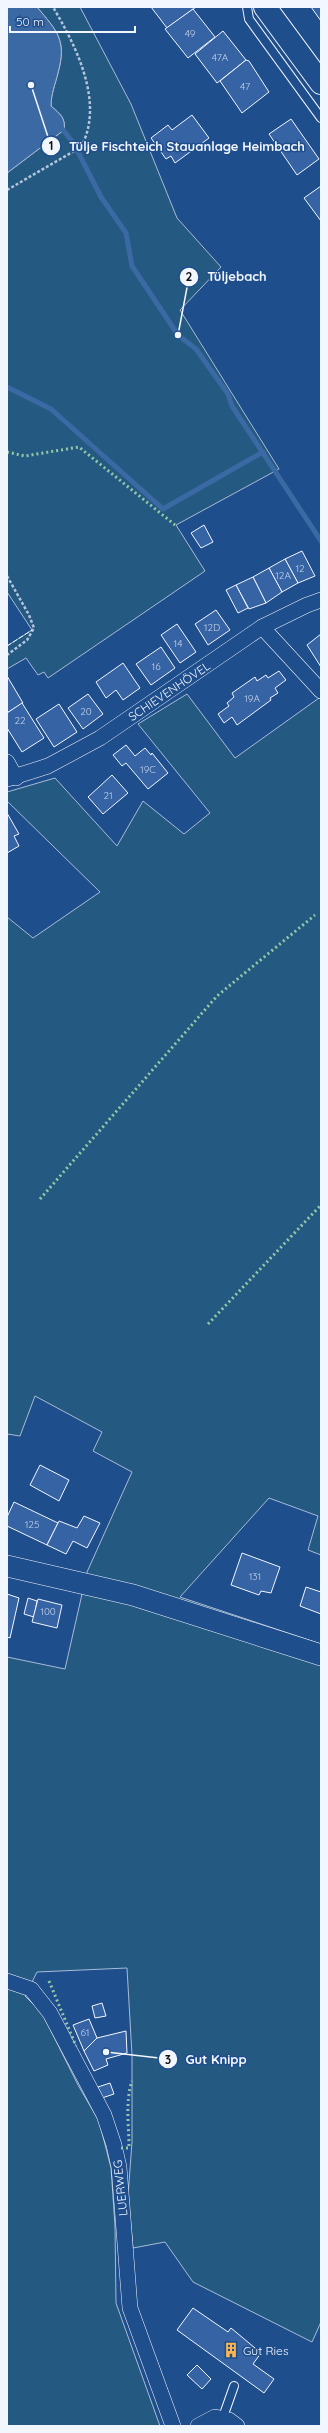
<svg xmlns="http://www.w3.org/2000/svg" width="328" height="2433" font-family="Quicksand,sans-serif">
	<rect width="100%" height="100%" fill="#1f4e8c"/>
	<g fill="#245a82" stroke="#a8bbd7">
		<path d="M37 7H80L131 104 177 218 221 267 180 310 279 469 176 525 205 571 48 678 44 672 38 675 26 658 7 669V646L32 630 7 592V173L64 130C66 118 60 114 51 106 51 94 55 85 58 73 67 40 57 31 37 7Z"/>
		<polygon points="187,694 235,758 319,698 321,700 321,1555 308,1550 318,1516 269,1498 180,1597 321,1644 321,2322 312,2342 193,2282 165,2242 133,2248 128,2196 132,2142 132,2055 127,1968 37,1972 25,1996 42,2013 78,2085 99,2121 111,2168 115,2226 116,2303 160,2426 7,2426 7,1657 65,1669 87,1572 132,1472 93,1451 102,1432 35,1396 20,1436 7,1434 7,917 33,938 100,892 7,801 7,792 55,778 117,846 143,801 184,834 210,813 138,724"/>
	</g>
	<path fill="#3b69a3" stroke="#a8bbd7" d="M7 7H37C57 31 67 40 58 73 55 85 51 94 51 106 60 114 66 118 64 130L7 173Z"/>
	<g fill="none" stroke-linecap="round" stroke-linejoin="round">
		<g stroke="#3b69a3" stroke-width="5">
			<polyline points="60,126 74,144 101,197 126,233 132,266 178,335 196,349 228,394 232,406 321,541"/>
			<polyline points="7,387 51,409 163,509 263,452"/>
		</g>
	</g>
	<g fill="#3563a3" stroke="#f2f6ff">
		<polygon points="151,7 196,7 167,28"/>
		<polygon points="311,7 321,7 321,21"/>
		<polygon points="193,9 215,37 188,58 165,29"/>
		<polygon points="223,31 246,60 217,83 195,54"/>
		<polygon points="246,60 249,61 269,92 242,113 220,81"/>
		<polygon points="192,115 209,138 175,163 171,156 166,159 151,138 168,125 172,130"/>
		<polygon points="291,119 319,159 297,175 269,134"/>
		<polygon points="321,186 321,221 304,198"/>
		<polygon points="204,525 213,542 201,548 191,533"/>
		<polygon points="302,551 315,576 298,583 285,559"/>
		<polygon points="285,559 298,583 282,592 269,568"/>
		<polygon points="269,568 282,592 266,603 253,577"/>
		<polygon points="253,577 266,603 249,609 236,585"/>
		<polygon points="236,585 248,608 238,613 226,590"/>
		<polygon points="216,610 230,630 208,645 195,624"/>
		<polygon points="177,624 196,652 180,663 161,635"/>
		<polygon points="321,634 321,667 307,645"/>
		<polygon points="161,647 175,668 151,685 136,664"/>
		<polygon points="123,663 140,688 123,700 116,690 106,698 96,682"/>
		<polygon points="279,671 286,680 275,688 278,693 270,698 271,700 237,725 232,717 224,723 218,714 229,706 227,703 234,697 232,693 255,677 257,681 266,675 268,678"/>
		<polygon points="7,676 23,703 7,713"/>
		<polygon points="88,694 103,714 83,729 68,708"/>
		<polygon points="22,703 44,738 22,752 7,728 7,713"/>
		<polygon points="59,704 77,732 54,747 36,719"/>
		<polygon points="126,745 135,756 145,748 151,755 152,753 168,773 148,789 126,763 122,766 113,755"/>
		<polygon points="112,775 128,793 103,814 88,797"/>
		<polygon points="7,813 19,834 14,836 19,846 7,853"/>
		<polygon points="40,1465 69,1480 59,1501 30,1485"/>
		<polygon points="14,1502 58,1523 47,1545 7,1526 7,1517"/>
		<polygon points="84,1516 100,1523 87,1548 73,1541 66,1554 47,1545 59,1521 77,1528"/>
		<polygon points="242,1553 280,1567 271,1593 261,1591 259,1595 231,1585"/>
		<polygon points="306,1587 321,1592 321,1614 300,1606"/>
		<polygon points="7,1594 19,1598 10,1638 7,1637"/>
		<polygon points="28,1598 37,1601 34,1617 24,1614"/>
		<polygon points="38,1599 62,1605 57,1628 32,1622"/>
		<polygon points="102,2003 106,2016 95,2018 92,2006"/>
		<polygon points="89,2019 97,2038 84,2051 73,2025"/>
		<polygon points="126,2031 127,2053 106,2059 108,2065 94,2071 84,2051 97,2038"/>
		<polygon points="110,2083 114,2094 102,2098 98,2087"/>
		<polygon points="193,2308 228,2332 231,2328 261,2353 253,2364 274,2379 264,2393 177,2330"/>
		<polygon points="197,2365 211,2379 202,2389 187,2375"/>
	</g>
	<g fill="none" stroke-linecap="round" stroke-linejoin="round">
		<defs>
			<g id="lane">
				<polyline points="247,7 249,19 321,118"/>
				<polyline points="223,2417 234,2386"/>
			</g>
			<g id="street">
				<polyline points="262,627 321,691"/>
				<polyline points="7,762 16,778"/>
				<polyline points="7,779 48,766 100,738 262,627 307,605 321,600"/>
				<polyline points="7,1981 31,1989 50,2013 104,2115 114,2145 119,2167 130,2308 173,2426"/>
				<polyline points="198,2426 215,2417 229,2420 237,2426"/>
			</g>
			<polyline id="secondary" points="7,1566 133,1595 321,1655"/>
			<polyline id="primary" points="265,7 321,83"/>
		</defs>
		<use href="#lane" stroke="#f2f6ff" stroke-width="10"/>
		<use href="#street" stroke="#f2f6ff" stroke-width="16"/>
		<use href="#secondary" stroke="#f2f6ff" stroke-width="22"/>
		<use href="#primary" stroke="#f2f6ff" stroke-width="24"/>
		<g stroke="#b3c4dc" stroke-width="2.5" stroke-dasharray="3 2" stroke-linecap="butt">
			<path d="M7 190 81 147C105 103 76 46 53 7"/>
			<polyline points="7,576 29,615 34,628 27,640 7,655"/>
		</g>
		<use href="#lane" stroke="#1f4e8c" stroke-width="8"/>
		<use href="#street" stroke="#1f4e8c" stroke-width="15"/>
		<use href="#secondary" stroke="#1f4e8c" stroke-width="21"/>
		<use href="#primary" stroke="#1f4e8c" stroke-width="22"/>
		<g stroke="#97c8a6" stroke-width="3" stroke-dasharray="2 3" stroke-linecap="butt">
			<polyline points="7,452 25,456 79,447 175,525"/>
			<polyline points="40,1199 217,996 315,915"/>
			<polyline points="208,1324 321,1205"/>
			<polyline points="49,1981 76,2046"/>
			<path d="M121 2148H129C129 2126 125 2102 132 2081"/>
		</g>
		<polyline stroke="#f2f6ff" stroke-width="1" stroke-dasharray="5 2" stroke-linecap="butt" points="7,646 32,630"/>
	</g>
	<defs>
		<symbol id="building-bare" viewBox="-9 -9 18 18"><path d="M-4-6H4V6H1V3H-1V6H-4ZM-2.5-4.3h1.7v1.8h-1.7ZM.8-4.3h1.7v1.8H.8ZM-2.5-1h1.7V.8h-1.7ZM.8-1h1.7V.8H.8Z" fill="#ffb74d" stroke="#1f4e8c" stroke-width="2.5" paint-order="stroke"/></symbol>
	</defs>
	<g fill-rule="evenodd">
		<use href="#building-bare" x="220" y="2339" width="22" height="22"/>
	</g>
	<g text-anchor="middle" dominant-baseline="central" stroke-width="3" stroke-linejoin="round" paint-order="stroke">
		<g font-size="10" fill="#c3d1e8">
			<text x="190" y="33">49</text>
			<text x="220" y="57">47A</text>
			<text x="245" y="86">47</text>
			<text x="300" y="568">12</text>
			<text x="283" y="575">12A</text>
			<text x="212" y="627">12D</text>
			<text x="178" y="643">14</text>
			<text x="156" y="666">16</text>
			<text x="252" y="698">19A</text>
			<text x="86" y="711">20</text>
			<text x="20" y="720">22</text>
			<text x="148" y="769">19C</text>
			<text x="108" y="795">21</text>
			<text x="32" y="1524">125</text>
			<text x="255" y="1576">131</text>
			<text x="48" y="1611">100</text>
			<text x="85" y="2032">61</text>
		</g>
		<g font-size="12" fill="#f2f6ff" stroke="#1f4e8c">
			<text transform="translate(169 691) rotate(-34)">SCHIEVENHÖVEL</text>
			<text transform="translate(120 2188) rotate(-96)">LUERWEG</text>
		</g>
		<g font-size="12" fill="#f2f6ff" stroke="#1f4e8c" text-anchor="start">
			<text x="243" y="2350">Gut Ries</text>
		</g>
	</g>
	<path fill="none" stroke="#f2f6ff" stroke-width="1.5" d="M31 85L51 146M178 335L189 277M106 2052L168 2059"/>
	<g fill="#f2f6ff" stroke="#1f4e8c" stroke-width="1.5">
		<circle cx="31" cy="85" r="4"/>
		<circle cx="178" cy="335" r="4"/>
		<circle cx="106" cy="2052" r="4"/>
		<circle cx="51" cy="146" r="10"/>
		<circle cx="189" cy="277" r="10"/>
		<circle cx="168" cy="2059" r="10"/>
	</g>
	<g font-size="12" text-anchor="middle" font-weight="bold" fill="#111">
		<text x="51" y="150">1</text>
		<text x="189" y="281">2</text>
		<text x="168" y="2064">3</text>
	</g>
	<g font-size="13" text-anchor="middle" font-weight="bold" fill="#f2f6ff" stroke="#1f4e8c" stroke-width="3" stroke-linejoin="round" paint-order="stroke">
		<text x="187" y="151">Tülje Fischteich Stauanlage Heimbach</text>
		<text x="237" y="281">Tüljebach</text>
		<text x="216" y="2064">Gut Knipp</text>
	</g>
	<rect width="328" height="2433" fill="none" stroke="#f2f6ff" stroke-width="16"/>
	<path d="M10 26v6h125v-6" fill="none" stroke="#f2f6ff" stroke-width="2"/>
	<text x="16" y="26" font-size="12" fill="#f2f6ff" stroke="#1f4e8c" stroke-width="3" paint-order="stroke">50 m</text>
</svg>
